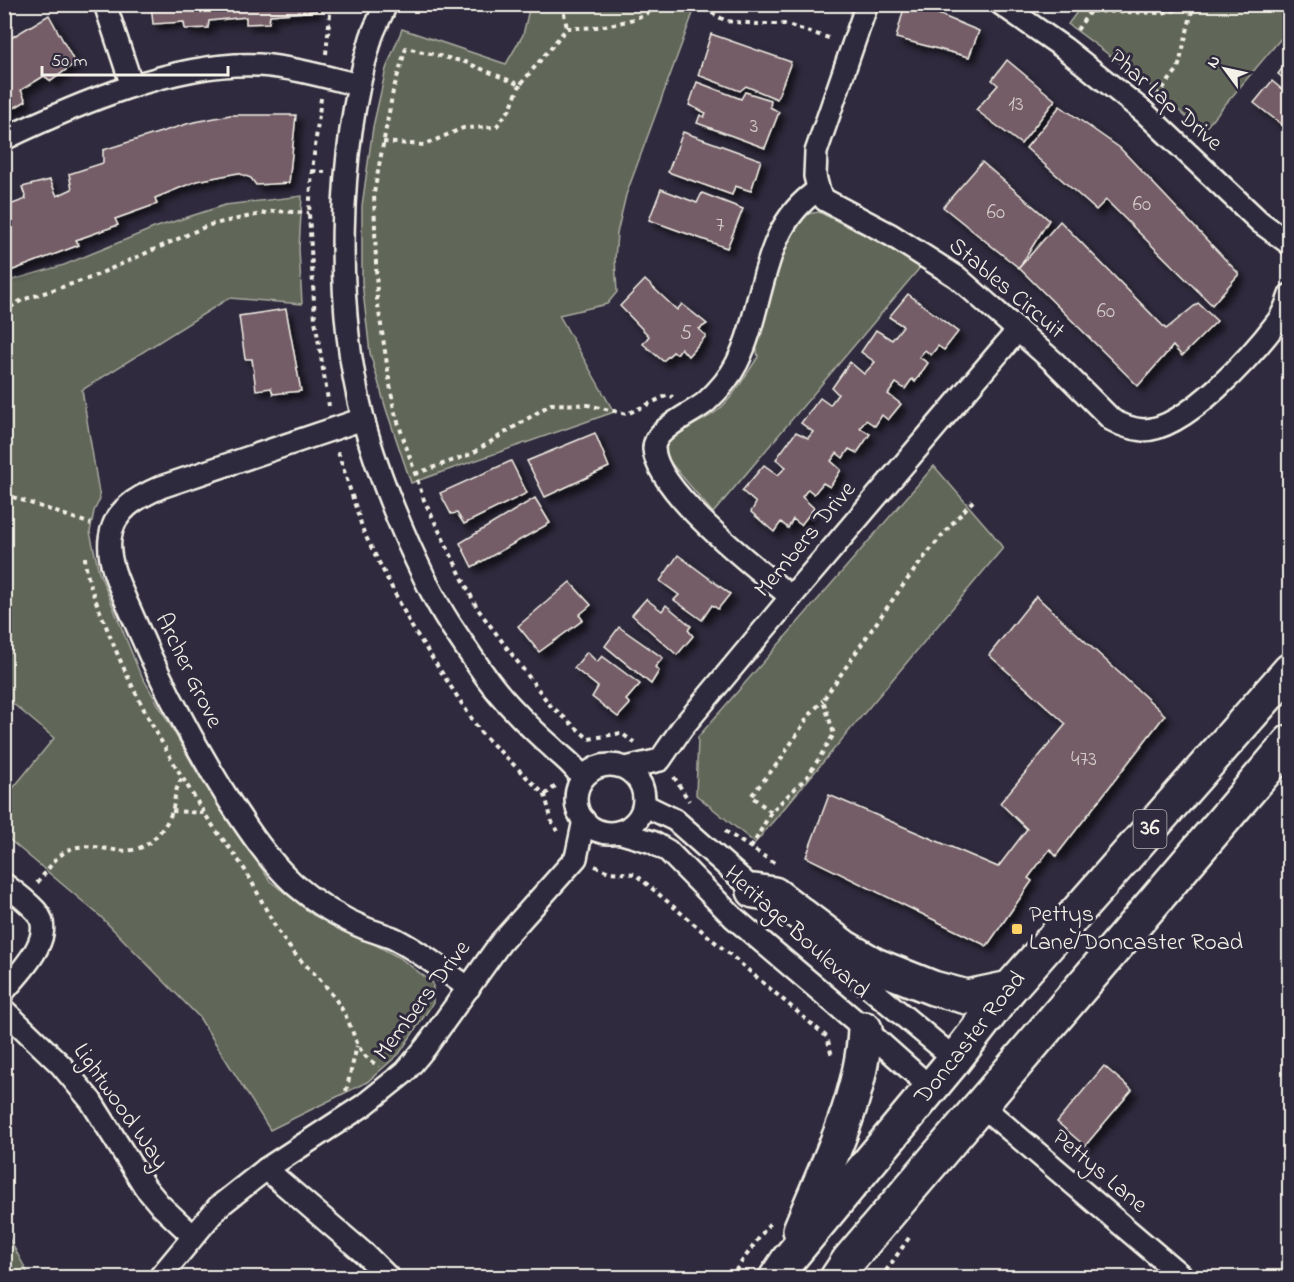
<svg xmlns="http://www.w3.org/2000/svg" width="1294" height="1282" font-family="'Indie Flower',sans-serif">
	<defs>
		<filter id="shadow"><feDropShadow dx="5.5" dy="5.5" stdDeviation="3" flood-color="#0009"/></filter>
	</defs>
	<rect width="100%" height="100%" fill="#2f2a3d"/>
	<filter id="ink" filterUnits="userSpaceOnUse"><feTurbulence type="fractalNoise" baseFrequency=".0167" numOctaves="2"/><feDisplacementMap in="SourceGraphic" scale="12" xChannelSelector="R" yChannelSelector="G"/><feConvolveMatrix kernelMatrix="1 2 1 2 8 2 1 2 1" color-interpolation-filters="sRGB"/></filter>
	<g filter="url(#ink)">
		<g fill="#606659" stroke="#aaaca0" stroke-width="1.5">
			<polygon points="1083,4 1289,5 1289,29 1202,132 1160,93 1068,24"/>
			<polygon points="530,5 696,5 626,195 617,233 615,259 617,292 607,304 559,315 614,412 411,483 386,409 370,353 362,282 362,206 373,127 386,69 402,29 506,64 523,35"/>
			<polygon points="302,196 299,249 302,304 229,298 82,390 100,499 94,511 90,532 99,572 139,671 201,779 270,881 313,915 359,936 400,958 433,983 433,1003 399,1054 367,1082 270,1130 199,1017 100,916 5,836 5,798 54,738 5,697 5,282 64,265 154,228 225,205"/>
			<path d="M819 212 923 264 713 513 671 463 666 455V447C678 428 701 424 717 411 734 397 745 376 758 357L755 339 783 249 800 215Z"/>
			<polygon points="934,466 992,533 1003,548 755,843 696,795 698,737"/>
			<polygon points="5,1231 30,1277 5,1277"/>
		</g>
		<g fill="#755d67" stroke="#f4f1e8" stroke-width="1.5" filter="url(#shadow)">
			<polygon points="151,4 316,4 316,11 270,15 269,23 246,24 246,17 209,21 208,28 185,29 184,22 153,24"/>
			<polygon points="905,4 914,4 979,31 969,57 896,38"/>
			<polygon points="49,15 75,63 51,81 44,76 21,90 26,101 4,114 4,42"/>
			<polygon points="711,34 791,62 777,99 746,86 740,91 698,75"/>
			<polygon points="1290,58 1290,84 1278,74"/>
			<polygon points="1007,60 1055,100 1021,144 976,110 998,85 992,80"/>
			<polygon points="1272,81 1290,96 1290,131 1254,103"/>
			<polygon points="697,82 741,99 745,92 771,100 770,107 779,112 765,148 697,123 700,115 704,117 706,113 689,105"/>
			<polygon points="1060,106 1120,148 1239,274 1212,305 1106,200 1096,210 1026,148"/>
			<polygon points="230,115 296,115 289,183 256,185 251,178 238,173 197,181 155,198 157,204 115,219 118,225 76,240 79,245 8,272 4,264 4,199 10,205 26,199 22,187 50,180 57,196 72,189 69,174 103,163 103,150 190,123"/>
			<polygon points="683,132 761,160 751,191 735,186 732,195 668,172"/>
			<polygon points="982,162 1049,220 1019,268 943,207"/>
			<polygon points="661,189 697,203 702,193 743,209 727,248 649,220"/>
			<polygon points="1060,221 1166,329 1198,303 1217,321 1182,356 1173,346 1138,386 1019,268"/>
			<polygon points="645,280 677,310 682,304 707,324 699,329 706,336 688,356 681,348 677,354 673,352 663,361 643,344 649,336 620,306"/>
			<polygon points="908,294 958,332 944,350 938,346 931,355 925,350 919,357 928,363 915,382 912,379 905,389 896,383 888,394 901,404 888,420 882,415 875,426 866,420 860,428 870,434 857,453 849,449 843,458 837,453 831,461 841,470 830,487 823,483 814,494 808,489 802,497 814,508 801,525 793,519 788,528 781,522 774,532 751,512 756,503 742,491 764,465 778,475 786,467 776,459 796,432 808,438 813,432 801,423 820,398 830,405 838,394 832,388 850,362 864,374 875,362 861,352 876,330 892,340 903,326 889,317"/>
			<polygon points="286,309 301,391 273,394 271,388 256,390 252,359 245,359 239,316"/>
			<polygon points="595,433 609,467 545,497 527,461"/>
			<polygon points="511,461 527,493 464,524 457,513 451,514 440,493"/>
			<polygon points="535,498 550,523 472,567 460,543"/>
			<polygon points="678,555 730,594 718,609 712,605 702,620 674,600 679,595 660,581"/>
			<polygon points="570,582 591,605 579,615 583,620 539,652 518,626"/>
			<polygon points="1036,596 1165,715 1056,856 1050,849 1028,878 1032,881 987,946 806,857 829,795 998,867 1027,829 1000,803 1066,724 989,655"/>
			<polygon points="646,599 662,611 666,605 691,626 688,630 693,636 677,655 632,615"/>
			<polygon points="619,627 663,658 655,667 659,671 651,684 605,646"/>
			<polygon points="587,652 597,662 602,656 640,684 626,700 630,704 618,717 592,697 598,687 574,668"/>
			<polygon points="1104,1066 1132,1090 1085,1146 1057,1122"/>
		</g>
		<g fill="none" stroke-linecap="round" stroke-linejoin="round">
			<defs>
				<g id="street">
					<polyline points="105,4 132,86"/>
					<path d="M386 4C381 17 373 29 370 42 337 155 334 304 363 418 374 462 391 504 409 545 423 575 437 606 456 633 473 658 489 684 510 706 523 720 537 734 552 747 563 758 575 765 582 779"/>
					<path d="M867 4 816 152 815 176 819 192 825 200 891 235 957 277 1054 362 1112 420C1121 425 1132 429 1143 430 1186 430 1253 354 1278 321 1283 314 1287 304 1290 295"/>
					<polyline points="1001,4 1064,48 1144,112 1260,222 1290,244"/>
					<path d="M4 139C77 104 177 61 259 65 292 67 326 77 358 85"/>
					<path d="M363 419 161 487C138 497 113 510 110 539 107 565 123 593 133 617 160 681 193 743 230 802 249 831 269 861 294 884 316 903 340 918 367 929 376 932 385 935 393 938 420 951 444 971 469 988"/>
					<path d="M791 597C757 569 657 493 654 449 653 429 692 414 706 402 718 391 730 377 737 363 766 305 759 228 818 190"/>
					<circle cx="610" cy="799" r="34"/>
					<polyline points="626,768 660,760 682,728 791,597 1018,330"/>
					<polyline points="644,805 675,820 763,898"/>
					<polyline points="618,832 652,842 668,851 733,917 865,1029 931,1088"/>
					<path d="M4 884C15 892 27 901 36 911 58 936 19 973 4 991"/>
					<polyline points="821,947 955,1059"/>
					<polyline points="4,1010 61,1065 91,1101 145,1187 160,1205 193,1236"/>
					<polyline points="982,1106 1184,1278"/>
					<polyline points="266,1169 366,1255 389,1278"/>
					<polyline points="159,1278 218,1207 266,1169 364,1105 405,1072 426,1047 501,942 576,858 584,820"/>
				</g>
				<g id="primary">
					<polyline points="754,891 774,894 844,947 875,965 933,988 967,997 1010,988"/>
					<path d="M800 1230C826 1166 862 1099 865 1029"/>
					<path id="s1" d="M776 1278 788 1260 955 1059 1010 988 1290 670"/>
					<polyline points="837,1278 849,1260 1290,742"/>
				</g>
			</defs>
			<use href="#street" stroke="#f4f1e8" stroke-width="26"/>
			<use href="#primary" stroke="#f4f1e8" stroke-width="38"/>
			<g stroke="#f4f1e8" stroke-width="4" stroke-dasharray="4.5 4.5" stroke-linecap="butt">
				<polyline points="562,4 567,28"/>
				<polyline points="696,4 726,21 758,24 784,24 832,39"/>
				<polyline points="1091,11 1162,13 1203,4"/>
				<polyline points="1077,30 1095,4"/>
				<polyline points="326,54 331,4"/>
				<polyline points="1157,96 1178,69 1193,7"/>
				<polyline points="321,98 312,171 309,213 315,320 329,406"/>
				<polyline points="383,142 424,145 463,128 496,127 510,109 520,85"/>
				<polyline points="312,171 325,172"/>
				<polyline points="4,314 8,309 22,300 90,278 209,225 275,211 309,213"/>
				<polyline points="338,452 364,533 412,627 481,733 545,795 552,822 558,831"/>
				<polyline points="415,474 471,454 551,404 588,405 627,414 668,395 673,397"/>
				<polyline points="4,494 91,524"/>
				<path d="M85 557C86 581 97 603 106 626 131 691 166 752 203 811 216 832 232 850 245 870 260 895 270 922 288 945 300 963 318 974 330 992 338 1002 344 1012 349 1023 357 1042 359 1056 379 1066"/>
				<path d="M635 743 621 733 589 739 550 705 477 608 424 500 394 410 377 299 374 193 393 91 406 48 465 62 520 85 567 28C600 29 635 23 663 4"/>
				<polyline points="674,777 689,801"/>
				<polyline points="545,795 558,784"/>
				<polyline points="172,811 204,813"/>
				<polyline points="771,812 751,796 781,759 808,717 823,700"/>
				<polyline points="725,831 776,864"/>
				<path d="M751 848 771 812 808 776 834 734 823 700C871 632 915 561 973 501"/>
				<polyline points="595,866 609,872 635,874 827,1037 832,1056"/>
				<path d="M37 883C46 873 54 858 65 852 92 835 122 864 150 842 160 834 170 820 173 808 175 797 176 785 183 777"/>
				<polyline points="346,1091 357,1046"/>
				<polyline points="730,1278 772,1220"/>
				<polyline points="886,1278 883,1275 911,1235"/>
			</g>
			<use href="#street" stroke="#2f2a3d" stroke-width="21"/>
			<use href="#primary" stroke="#2f2a3d" stroke-width="33"/>
		</g>
	</g>
	<rect fill="#ffd166" stroke="#2f2a3d" stroke-width="2" x="1011" y="923" width="12" height="12" rx="3"/>
	<g text-anchor="middle" dominant-baseline="central" stroke-width="6" stroke-linejoin="round" paint-order="stroke">
		<g font-size="21" fill="#d4ccc8">
			<text x="1016" y="105">13</text>
			<text x="754" y="127">3</text>
			<text x="1142" y="205">60</text>
			<text x="996" y="213">60</text>
			<text x="720" y="226">7</text>
			<text x="1106" y="312">60</text>
			<text x="686" y="334">5</text>
			<text x="1084" y="760">473</text>
		</g>
		<rect fill="#2f2a3d" stroke="#b9b5b5" stroke-width="1.5" x="1133.5" y="810" width="33" height="38" rx="4.5"/>
		<g font-size="22" font-weight="bold" fill="#f4f1e8">
			<text x="1150" y="829">36</text>
		</g>
		<g font-size="24" fill="#f4f1e8" stroke="#2f2a3d">
			<text transform="translate(1165 101) rotate(41)">Phar Lap Drive</text>
			<text transform="translate(1006 289) rotate(40)">Stables Circuit</text>
			<text transform="translate(806 540) rotate(-50)">Members Drive</text>
			<text transform="translate(188 671) rotate(64)">Archer Grove</text>
			<text transform="translate(796 933) rotate(42)">Heritage Boulevard</text>
			<text transform="translate(423 1001) rotate(-53)">Members Drive</text>
			<text stroke="none"><textPath href="#s1" startOffset="309">Doncaster Road</textPath></text>
			<text transform="translate(120 1107) rotate(55)">Lightwood Way</text>
			<text transform="translate(1099 1172) rotate(40)">Pettys Lane</text>
		</g>
		<g font-size="24" fill="#f4f1e8" stroke="#2f2a3d" text-anchor="start">
			<text x="1029" y="915">Pettys<tspan x="1029" dy="28">Lane/Doncaster Road</tspan></text>
		</g>
	</g>
	<rect width="1294" height="1282" fill="none" stroke="#2f2a3d" stroke-width="24"/>
	<rect x="12" y="12" width="1270" height="1258" fill="none" stroke="#f4f1e8" stroke-width="2" filter="url(#ink)"/>
	<g transform="translate(1225 69) rotate(303)" stroke="#2f2a3d" stroke-width="4.5" paint-order="stroke">
	<path d="M0-4.5L10 22L0 15L-10 22Z" fill="#f4f1e8"/>
	<text y="-9" font-size="16" font-weight="bold" text-anchor="middle" fill="#f4f1e8">N</text>
	</g>
	<path d="M42 66v9h186v-9" fill="none" stroke="#f4f1e8" stroke-width="3"/>
	<text x="51" y="66" font-size="18" fill="#f4f1e8" stroke="#2f2a3d" stroke-width="4.5" paint-order="stroke">50 m</text>
</svg>
